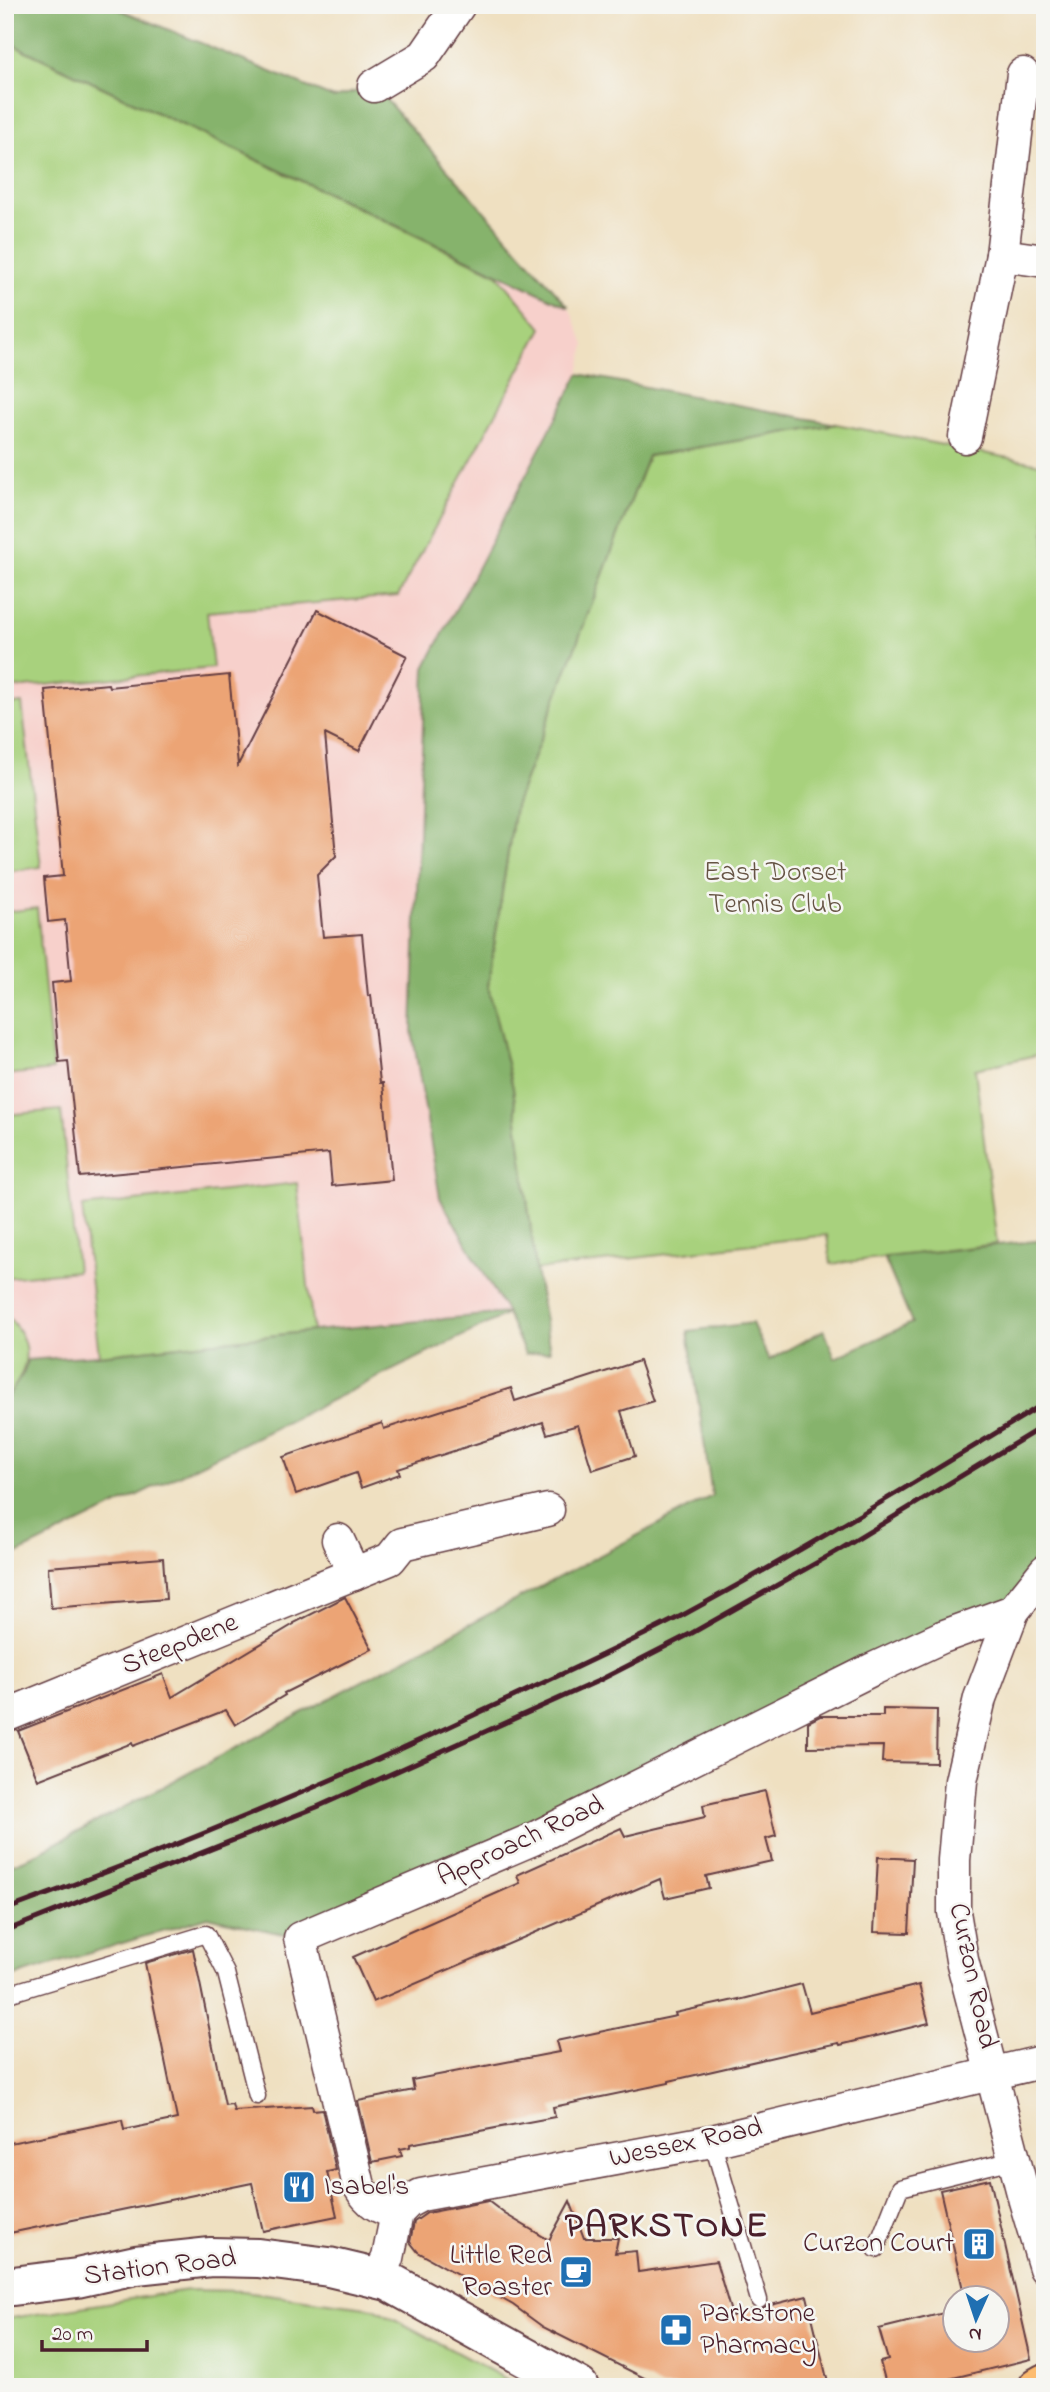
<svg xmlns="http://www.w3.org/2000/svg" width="1050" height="2392" font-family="'Indie Flower',sans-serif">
	<rect width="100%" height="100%" fill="#f6f6f2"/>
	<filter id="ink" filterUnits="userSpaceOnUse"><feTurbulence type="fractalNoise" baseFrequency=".0143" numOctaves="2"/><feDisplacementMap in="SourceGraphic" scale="14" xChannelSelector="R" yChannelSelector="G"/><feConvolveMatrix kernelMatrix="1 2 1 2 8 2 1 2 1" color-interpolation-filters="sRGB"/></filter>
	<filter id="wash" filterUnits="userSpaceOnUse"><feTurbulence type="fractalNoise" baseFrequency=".00686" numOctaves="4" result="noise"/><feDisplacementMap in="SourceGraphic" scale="28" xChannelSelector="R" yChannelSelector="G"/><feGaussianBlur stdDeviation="1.57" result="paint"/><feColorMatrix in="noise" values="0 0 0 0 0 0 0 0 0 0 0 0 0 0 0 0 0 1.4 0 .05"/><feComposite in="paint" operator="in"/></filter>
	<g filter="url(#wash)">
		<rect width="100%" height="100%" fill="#efe0c1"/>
		<polygon fill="#f7d0cb" points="5,41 569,307 585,345 579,374 425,668 412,1031 440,1198 507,1314 313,1331 99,1355 27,1360 5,1401"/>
		<g fill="#a8d17d" stroke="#797854" stroke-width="2">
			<polygon points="5,41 497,274 542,328 398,596 207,612 213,668 5,689"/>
			<polygon points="836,424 1045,465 1045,1053 975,1069 997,1244 831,1264 827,1235 536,1270 513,1088 488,986 515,806 648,456"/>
			<polygon points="22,703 41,867 5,872 5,705"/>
			<polygon points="37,908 53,1070 5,1075 5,912"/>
			<polygon points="61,1110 77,1271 5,1278 5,1115"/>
			<polygon points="297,1183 313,1331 99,1355 82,1207"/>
			<path d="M5 1314C36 1343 29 1370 5 1401Z"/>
			<polygon points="187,2290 243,2291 374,2308 521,2387 5,2387 5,2319"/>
		</g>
		<g fill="#86b36c" stroke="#68694c" stroke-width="2">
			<polygon points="5,5 109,5 334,98 374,86 569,307 5,41"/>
			<polygon points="579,374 836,424 648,456 515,806 488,986 513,1088 536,1270 550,1351 525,1354 507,1314 5,1560 5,1401 24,1372 27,1360 99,1355 313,1331 507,1313 440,1198 412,1031 425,668"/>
			<polygon points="1045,1240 1045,1571 1013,1611 300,1938 208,1917 5,1979 5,1867 30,1857 712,1496 688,1331 752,1323 769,1360 824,1330 835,1358 912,1323 884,1257"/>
		</g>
		<g id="blocks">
			<g fill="#eca474">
				<polygon points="317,610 407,656 359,751 325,734 336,856 317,875 323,937 362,934 368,996 371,995 380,1083 383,1083 392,1180 332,1186 329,1153 80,1177 68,1061 59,1062 52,983 71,981 65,920 48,922 44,878 63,876 45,690 108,684 109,687 229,675 238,765"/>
				<polygon points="639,1361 653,1401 621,1411 635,1456 592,1470 578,1425 547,1434 543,1422 398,1469 400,1474 361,1488 356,1473 296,1494 283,1457 382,1423 384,1429 511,1388 515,1401"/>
				<polygon points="163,1558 166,1599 51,1608 48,1567"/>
				<polygon points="345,1597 372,1649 284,1693 285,1695 235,1725 226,1710 133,1746 132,1743 38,1780 18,1731 163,1674 172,1697 294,1624 294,1623"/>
				<polygon points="883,1709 937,1710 936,1763 882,1762 883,1746 808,1747 808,1722 820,1716 883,1716"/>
				<polygon points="765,1791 776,1836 766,1839 772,1861 706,1876 709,1888 665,1898 660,1879 373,2002 353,1957 520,1883 517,1875 621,1828 625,1836 705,1817 703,1805"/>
				<polygon points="878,1857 913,1859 909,1933 874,1932"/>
				<polygon points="193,1949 225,2105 232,2104 234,2111 312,2106 313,2110 322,2109 336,2170 327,2172 337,2216 263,2231 252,2183 5,2234 5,2144 122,2120 124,2130 177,2119 145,1963"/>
				<polygon points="802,1984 810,2012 919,1985 929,2023 840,2045 839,2043 791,2053 669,2081 669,2083 553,2107 555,2117 410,2144 410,2147 400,2149 402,2156 372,2162 358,2101 414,2090 412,2080 559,2052 556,2041 676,2016 675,2013 739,1999 739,2000"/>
				<polygon points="990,2179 1031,2359 916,2387 887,2387 880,2362 888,2360 879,2329 956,2310 956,2340 998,2340 998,2298 965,2298 940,2190"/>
				<polygon points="488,2201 505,2214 549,2240 570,2201 584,2238 618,2238 615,2253 636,2251 638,2272 716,2261 732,2316 755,2309 761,2310 767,2306 807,2296 829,2387 662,2387 543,2327 513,2305 418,2252 410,2242 414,2222 427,2213"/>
			</g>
		</g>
	</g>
	<g filter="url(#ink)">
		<use href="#blocks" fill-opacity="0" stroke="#633c42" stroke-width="2"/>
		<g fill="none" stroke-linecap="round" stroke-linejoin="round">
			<defs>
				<g id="service">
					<polyline points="5,1995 206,1934 226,1973 257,2096"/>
					<polyline points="712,2141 759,2300"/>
					<polyline points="876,2249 900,2188 1014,2160"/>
				</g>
				<g id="minor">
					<polyline points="374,86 424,56 459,5"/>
					<polyline points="1002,255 1045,261"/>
					<polyline points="965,437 1002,255 1023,74"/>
					<polyline points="338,1540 354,1574"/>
					<polyline points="1045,1571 1013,1611 980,1698 961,1781 954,1860 954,1912 962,1960 1025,2201 1045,2268"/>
					<polyline points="5,1716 390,1559 402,1544 548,1510"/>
					<path d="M397 2213C379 2208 369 2203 359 2186L300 1938 533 1839 871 1670 942 1637 1013 1611"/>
					<polyline points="378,2279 388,2258 397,2213 408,2202 421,2195 712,2141 1045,2061"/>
				</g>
				<polyline id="tertiary" points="5,2287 77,2278 136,2265 211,2257 258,2258 329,2267 388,2281 579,2387"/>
				<polyline id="trunk" points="1038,2387 1045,2383"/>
			</defs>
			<use href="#service" stroke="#633c42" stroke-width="19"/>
			<use href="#minor" stroke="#633c42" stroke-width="35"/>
			<use href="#tertiary" stroke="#633c42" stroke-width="42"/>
			<use href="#trunk" stroke="#633c42" stroke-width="42"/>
			<use href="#service" stroke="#fff" stroke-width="16"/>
			<use href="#minor" stroke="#fff" stroke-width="32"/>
			<use href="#tertiary" stroke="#fff" stroke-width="38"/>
			<use href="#trunk" stroke="#fdbc6f" stroke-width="38"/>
			<g stroke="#4a1f2b" stroke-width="5">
				<path d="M5 1910C169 1850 331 1783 489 1708 554 1678 619 1648 683 1615 806 1549 925 1476 1045 1403"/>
				<polyline points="5,1931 317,1807 598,1681 692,1633 841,1549 1045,1425"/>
			</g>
		</g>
	</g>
	<defs>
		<symbol id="restaurant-square" viewBox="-11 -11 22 22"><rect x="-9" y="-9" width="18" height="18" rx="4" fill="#1f6fb2" stroke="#f6f6f2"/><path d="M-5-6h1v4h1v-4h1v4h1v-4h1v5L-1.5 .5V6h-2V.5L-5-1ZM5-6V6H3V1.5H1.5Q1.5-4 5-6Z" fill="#fff"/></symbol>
		<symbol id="building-square" viewBox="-11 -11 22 22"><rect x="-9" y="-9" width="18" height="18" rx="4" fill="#1f6fb2" stroke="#f6f6f2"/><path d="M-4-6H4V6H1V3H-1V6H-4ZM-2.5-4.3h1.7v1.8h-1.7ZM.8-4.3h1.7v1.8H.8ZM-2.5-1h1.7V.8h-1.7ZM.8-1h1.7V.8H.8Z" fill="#fff"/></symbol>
		<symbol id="cafe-square" viewBox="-11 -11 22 22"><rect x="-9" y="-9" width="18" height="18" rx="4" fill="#1f6fb2" stroke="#f6f6f2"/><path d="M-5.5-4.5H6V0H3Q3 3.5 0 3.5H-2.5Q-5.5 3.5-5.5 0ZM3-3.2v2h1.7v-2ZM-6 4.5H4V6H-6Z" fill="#fff"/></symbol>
		<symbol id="pharmacy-square" viewBox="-11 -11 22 22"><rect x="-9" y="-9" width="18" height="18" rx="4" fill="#1f6fb2" stroke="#f6f6f2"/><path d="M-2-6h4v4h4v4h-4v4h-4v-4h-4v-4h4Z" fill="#fff"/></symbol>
	</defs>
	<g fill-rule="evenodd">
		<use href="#restaurant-square" x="280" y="2168" width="38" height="38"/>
		<use href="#building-square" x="960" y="2225" width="38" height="38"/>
		<use href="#cafe-square" x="557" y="2253" width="38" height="38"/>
		<use href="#pharmacy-square" x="657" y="2311" width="38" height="38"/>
	</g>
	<g text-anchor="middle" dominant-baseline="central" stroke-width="5" stroke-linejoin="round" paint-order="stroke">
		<g font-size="28" fill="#665444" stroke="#f6f6f2">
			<text x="775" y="873">East Dorset<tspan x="775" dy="32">Tennis Club</tspan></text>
		</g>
		<g font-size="28" fill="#4a1f2b" stroke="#f6f6f2">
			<text transform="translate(180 1645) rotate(-22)">Steepdene</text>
			<text transform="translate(521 1842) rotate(-25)">Approach Road</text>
			<text transform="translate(972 1976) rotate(78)">Curzon Road</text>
			<text transform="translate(686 2144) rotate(-12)">Wessex Road</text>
			<text transform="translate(160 2268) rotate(-7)">Station Road</text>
		</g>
		<g font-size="28" fill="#4a1f2b" stroke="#f6f6f2" text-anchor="start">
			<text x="324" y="2187">Isabel's</text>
			<text x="954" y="2244" text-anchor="end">Curzon Court</text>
			<text x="552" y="2256" text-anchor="end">Little Red<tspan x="552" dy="32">Roaster</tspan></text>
			<text x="700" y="2314">Parkstone<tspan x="700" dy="32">Pharmacy</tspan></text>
		</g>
		<g font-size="35" font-weight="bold" letter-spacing="2" fill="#4a1f2b" stroke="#f6f6f2">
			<text x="667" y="2227">PARKSTONE</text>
		</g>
	</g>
	<rect width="1050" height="2392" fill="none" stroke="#f6f6f2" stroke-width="28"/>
	<g transform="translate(976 2319) rotate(183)"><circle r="33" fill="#f6f6f2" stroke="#b1a0a2" stroke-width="2"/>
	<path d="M0-5L12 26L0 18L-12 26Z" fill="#1f6fb2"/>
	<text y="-10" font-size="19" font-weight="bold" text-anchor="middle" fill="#4a1f2b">N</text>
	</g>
	<path d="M42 2340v10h105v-10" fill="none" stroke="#4a1f2b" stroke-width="3.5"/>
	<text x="52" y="2340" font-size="21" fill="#4a1f2b" stroke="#f6f6f2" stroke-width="5" paint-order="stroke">20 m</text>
</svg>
